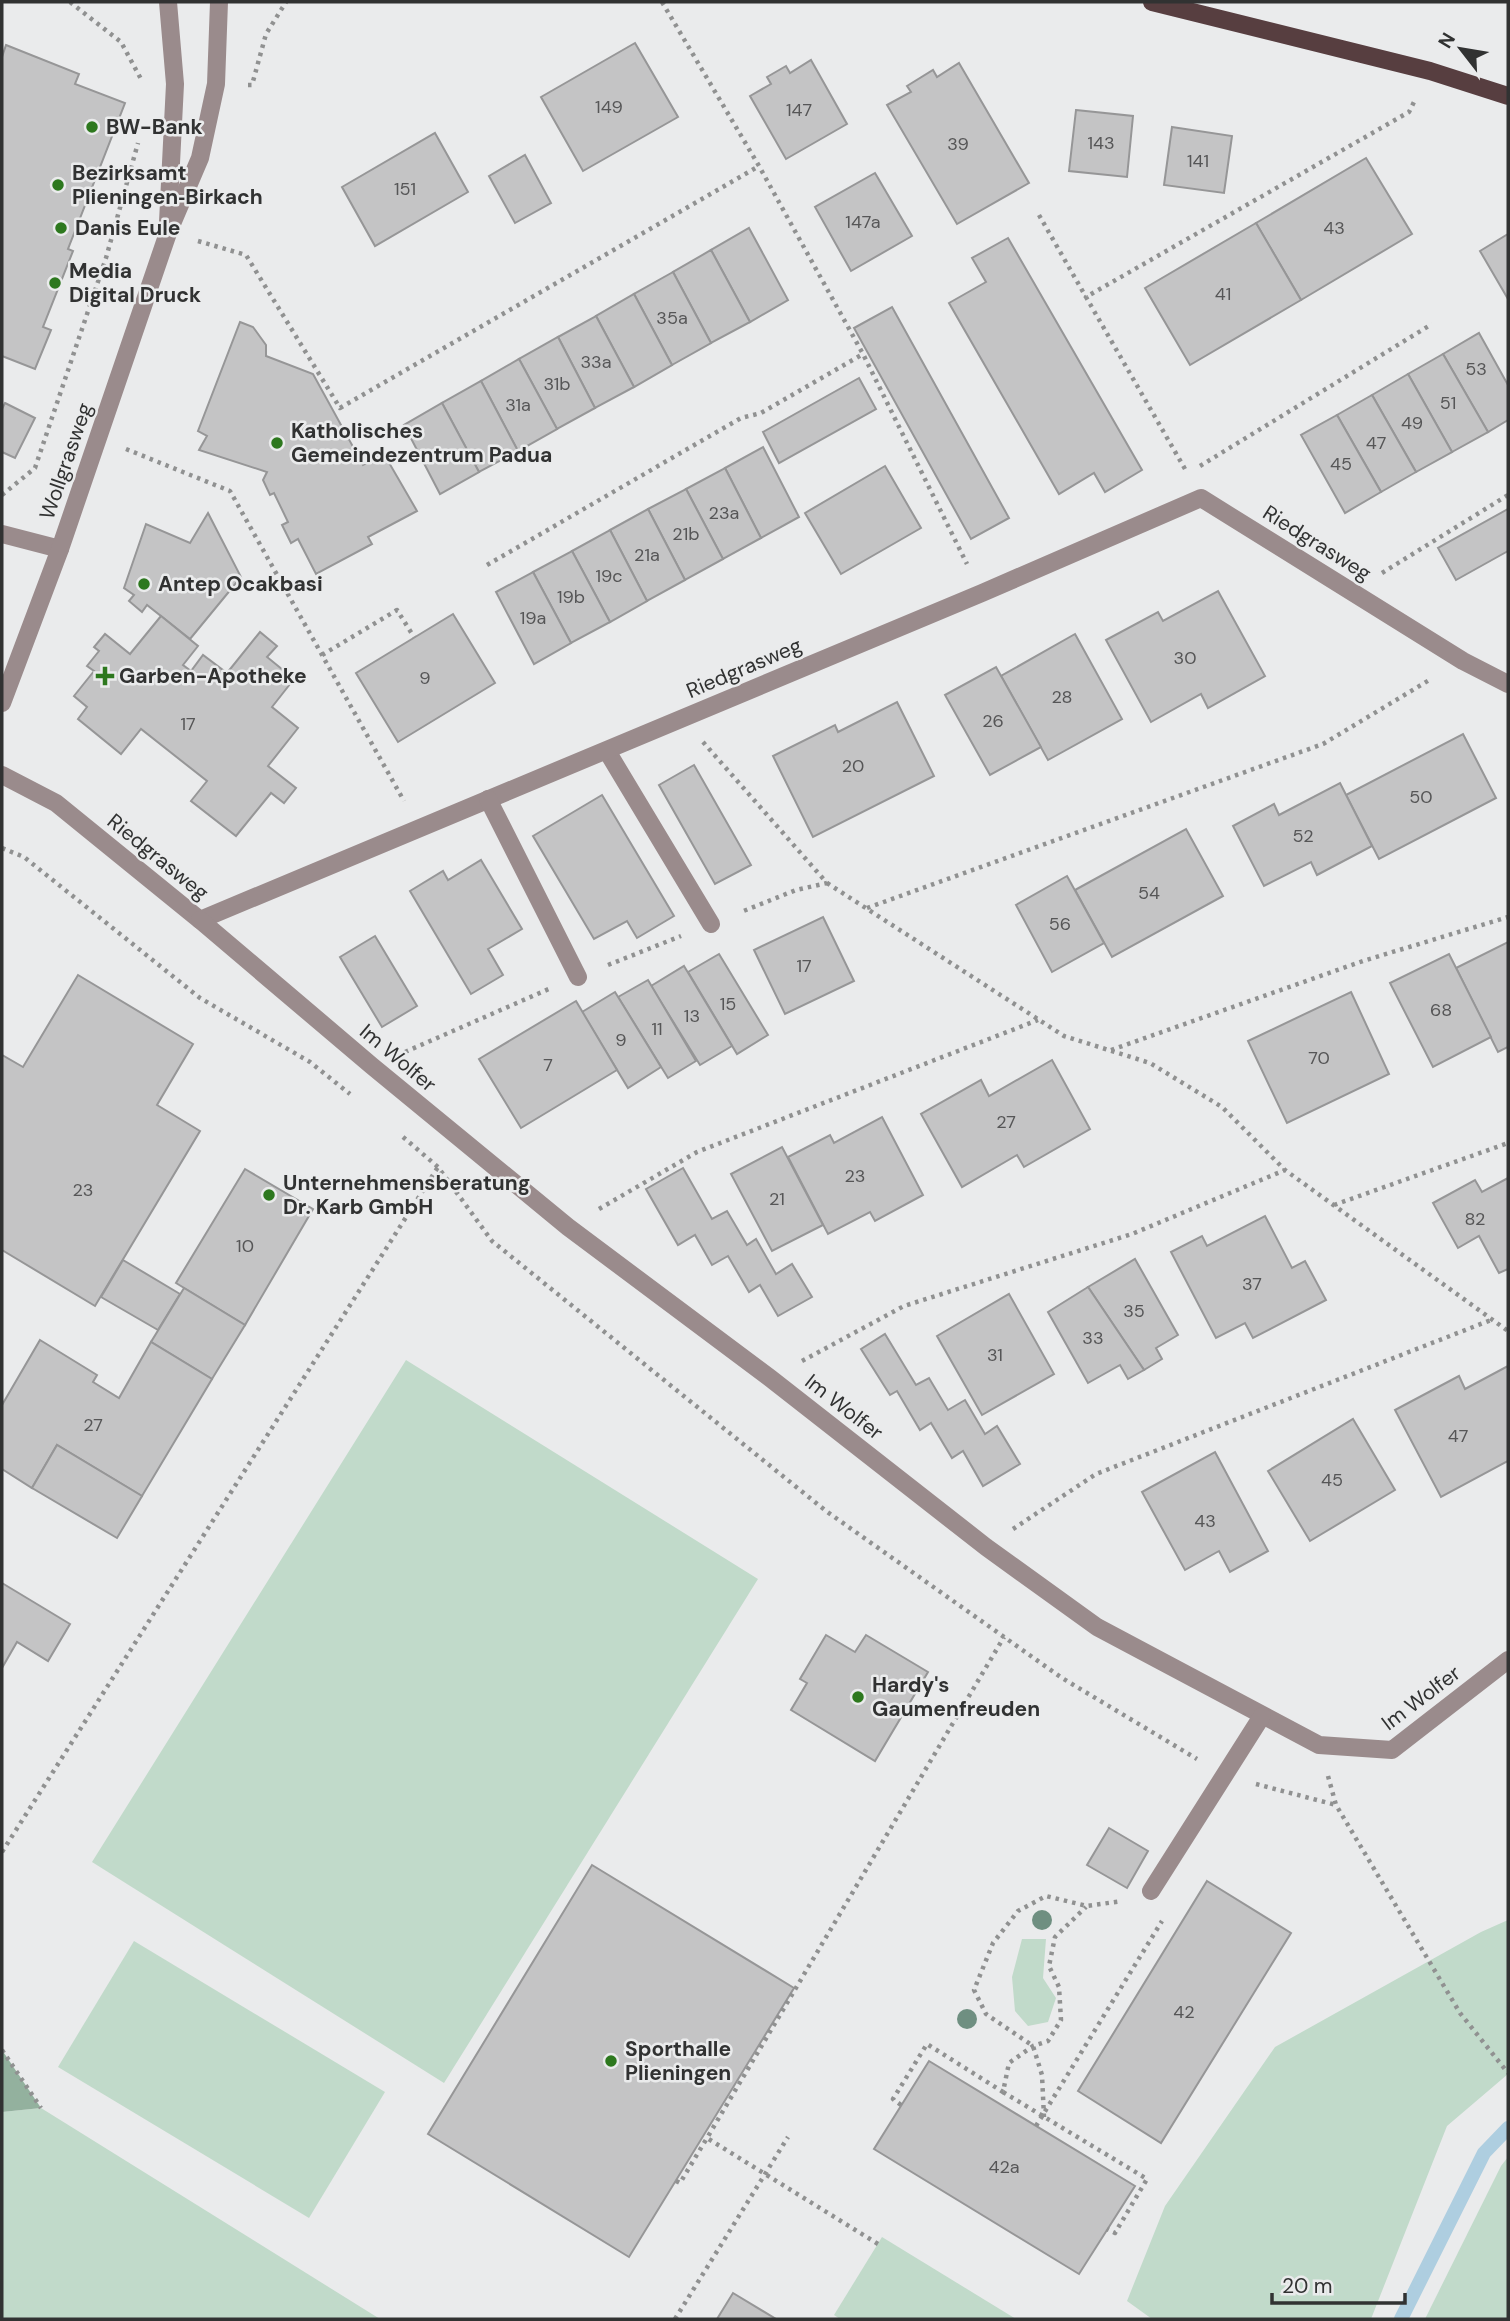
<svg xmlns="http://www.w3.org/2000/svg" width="1510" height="2321" font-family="'DM Sans',sans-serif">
	<rect width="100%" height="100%" fill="#eaebec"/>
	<g fill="#c1daca">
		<polygon points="406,1360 758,1579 444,2083 92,1862"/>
		<polygon points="1508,1920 1508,2074 1447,2126 1371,2319 1152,2319 1127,2301 1165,2206 1275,2047 1481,1932"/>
		<polygon points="1022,1939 1046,1939 1043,1978 1056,1998 1048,2022 1028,2026 1015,2011 1012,1977"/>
		<polygon points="134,1941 385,2092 309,2218 58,2067"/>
		<polygon points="41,2108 380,2319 2,2319 2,2112"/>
		<polygon points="1508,2157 1508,2319 1425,2319 1501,2166"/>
		<polygon points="882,2237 1016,2319 840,2319 834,2315"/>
	</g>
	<polygon fill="#93b19e" points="2,2050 41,2108 2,2112"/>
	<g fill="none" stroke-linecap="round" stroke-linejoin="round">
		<polyline stroke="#aecee0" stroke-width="14" points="1401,2319 1484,2153 1508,2128"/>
	</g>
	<g fill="#c4c4c5" stroke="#969697" stroke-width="2">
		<polygon points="635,43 678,117 583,171 541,97"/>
		<polygon points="6,45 79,74 75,84 125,103 68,249 73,251 43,327 51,330 35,369 2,356 2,57"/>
		<polygon points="811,60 847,124 786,159 750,96 771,84 767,77 786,66 790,73"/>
		<polygon points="959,63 1029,183 957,224 887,105 911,92 907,86 933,70 937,77"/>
		<polygon points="1076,110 1133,116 1127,177 1069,171"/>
		<polygon points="1172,127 1232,136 1224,193 1164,185"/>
		<polygon points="435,133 468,192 375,246 342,187"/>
		<polygon points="525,155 551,203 515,223 489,176"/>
		<polygon points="1366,158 1412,234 1301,300 1256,223"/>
		<polygon points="875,173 912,236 851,271 815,207"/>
		<polygon points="1256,223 1301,300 1190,365 1145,288"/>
		<polygon points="749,228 788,300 750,322 711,250"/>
		<polygon points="1508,234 1508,299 1480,251"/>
		<polygon points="1008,238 1142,470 1105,492 1094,473 1059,494 949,303 986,282 972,258"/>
		<polygon points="711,250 750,322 711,343 673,272"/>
		<polygon points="673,272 711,343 672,365 634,294"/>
		<polygon points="634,294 672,365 634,387 596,316"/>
		<polygon points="892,307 1009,518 971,539 854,328"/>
		<polygon points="596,316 634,387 595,408 558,337"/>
		<polygon points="240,322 253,327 266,345 266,356 313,374 363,465 384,454 417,511 368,537 372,544 316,574 298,539 291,543 282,525 288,522 274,493 270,495 263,480 267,472 199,450 207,436 198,431"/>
		<polygon points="1479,333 1508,385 1508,420 1488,432 1443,354"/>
		<polygon points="558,337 595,408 557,429 519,359"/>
		<polygon points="1443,354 1488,432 1452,452 1408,374"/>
		<polygon points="519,359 557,429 518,451 481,381"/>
		<polygon points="1408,374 1452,452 1416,472 1372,395"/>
		<polygon points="859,378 876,409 779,463 763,432"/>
		<polygon points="481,381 518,451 479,472 442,403"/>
		<polygon points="1372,395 1416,472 1381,492 1337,415"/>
		<polygon points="5,403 35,418 15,458 2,452 2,409"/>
		<polygon points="442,403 479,472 440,494 404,425"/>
		<polygon points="1337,415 1381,492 1345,513 1301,435"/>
		<polygon points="763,447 799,517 761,538 725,468"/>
		<polygon points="885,466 921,528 841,574 805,513"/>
		<polygon points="725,468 761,538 723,559 686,489"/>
		<polygon points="686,489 723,559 685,580 648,509"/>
		<polygon points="648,509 685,580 647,601 610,530"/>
		<polygon points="1508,509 1508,551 1456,580 1438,548"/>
		<polygon points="208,513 241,577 190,639 147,605 142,612 129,601 134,595 124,588 146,524 190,543"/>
		<polygon points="610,530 647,601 610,622 572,551"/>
		<polygon points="572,551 610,622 571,643 533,572"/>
		<polygon points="533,572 571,643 534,664 496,592"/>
		<polygon points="1218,591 1265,676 1208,708 1201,694 1151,722 1106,640 1158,612 1163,621"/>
		<polygon points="453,614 495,683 398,742 356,673"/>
		<polygon points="161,616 198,646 183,665 191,671 203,655 227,673 260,632 277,646 267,657 294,679 272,707 298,728 268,766 296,788 284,803 271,793 236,836 191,801 207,781 141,729 121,754 78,719 87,707 74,696 94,671 87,666 99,651 94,647 105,634 130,654"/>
		<polygon points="1075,634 1122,719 1048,760 1001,676"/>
		<polygon points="996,667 1041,747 990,775 945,695"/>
		<polygon points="897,702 934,776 813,837 773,756 835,725 838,732"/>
		<polygon points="1463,734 1496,798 1379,859 1346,795"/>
		<polygon points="694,765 751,865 715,884 659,785"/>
		<polygon points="1340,783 1372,846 1317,875 1311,862 1264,886 1233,826 1274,804 1279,815"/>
		<polygon points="602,795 674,916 637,938 627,921 594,939 533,836"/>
		<polygon points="1186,829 1223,896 1112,957 1075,890"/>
		<polygon points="481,860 522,929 488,949 503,975 471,994 410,891 443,871 448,880"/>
		<polygon points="1067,876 1104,943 1052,972 1016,905"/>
		<polygon points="823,917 854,981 785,1014 754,950"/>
		<polygon points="375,936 417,1006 382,1027 340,957"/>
		<polygon points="1508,942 1508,1047 1498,1052 1456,968"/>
		<polygon points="719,954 768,1035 737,1054 688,972"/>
		<polygon points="1449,954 1491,1037 1433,1067 1390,983"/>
		<polygon points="684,966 732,1046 700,1065 651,986"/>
		<polygon points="78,975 193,1044 157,1105 200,1131 95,1306 2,1250 2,1055 23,1067"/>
		<polygon points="648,980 696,1061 668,1078 618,997"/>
		<polygon points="615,992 661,1067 628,1088 582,1012"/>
		<polygon points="1351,992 1389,1074 1287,1123 1248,1041"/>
		<polygon points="576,1001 617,1070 521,1128 479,1059"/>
		<polygon points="1052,1060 1090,1129 1024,1167 1017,1155 962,1187 921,1114 981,1080 989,1096"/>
		<polygon points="882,1117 923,1195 875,1221 870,1212 828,1234 788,1157 830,1135 834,1143"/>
		<polygon points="782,1147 823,1225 772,1251 731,1174"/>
		<polygon points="683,1168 712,1219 727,1211 747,1245 756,1239 776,1274 792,1264 812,1297 778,1316 760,1285 749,1292 728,1256 712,1265 695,1235 678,1245 646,1189"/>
		<polygon points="245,1169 313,1209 245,1325 176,1283"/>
		<polygon points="1508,1178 1508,1269 1499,1273 1479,1236 1458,1248 1433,1203 1475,1180 1482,1192"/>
		<polygon points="1265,1216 1292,1268 1305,1261 1326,1300 1253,1338 1245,1323 1216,1338 1171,1252 1202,1236 1207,1246"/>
		<polygon points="1135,1259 1178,1335 1156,1348 1162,1359 1144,1370 1088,1287"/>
		<polygon points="123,1260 180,1294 158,1330 101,1297"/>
		<polygon points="1088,1287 1144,1370 1128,1379 1120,1365 1088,1383 1048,1312"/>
		<polygon points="184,1288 245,1325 212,1379 151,1342"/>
		<polygon points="1009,1294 1054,1374 982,1415 937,1336"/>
		<polygon points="885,1334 916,1385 929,1378 948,1410 965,1400 985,1434 997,1426 1020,1464 983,1486 963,1451 952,1458 931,1423 920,1430 897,1391 890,1395 861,1349"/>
		<polygon points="40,1340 97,1375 93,1382 119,1398 151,1342 212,1379 142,1496 57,1445 32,1488 2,1469 2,1405"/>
		<polygon points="1508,1366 1508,1461 1441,1497 1395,1410 1459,1376 1465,1389"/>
		<polygon points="1353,1419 1395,1490 1310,1541 1268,1471"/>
		<polygon points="57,1445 142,1496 117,1538 32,1488"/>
		<polygon points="1215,1452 1268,1551 1230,1572 1219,1551 1185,1570 1142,1492"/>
		<polygon points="2,1583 70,1624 48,1661 17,1642 2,1668"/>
		<polygon points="826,1635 855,1652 866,1635 928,1672 875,1761 791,1710 807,1683 800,1679"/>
		<polygon points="1109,1828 1148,1851 1127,1888 1087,1865"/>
		<polygon points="592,1865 794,1988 629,2257 428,2134"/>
		<polygon points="1207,1881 1291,1933 1161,2143 1078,2091"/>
		<polygon points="929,2061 1135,2186 1079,2274 874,2149"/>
		<polygon points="733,2293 776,2319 717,2319"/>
	</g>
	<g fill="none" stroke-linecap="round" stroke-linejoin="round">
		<g stroke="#909191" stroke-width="4.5" stroke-dasharray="3.5 5" stroke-linecap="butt">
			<polyline points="70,2 121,42 141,79"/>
			<polyline points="662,2 759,166 863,354 967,564"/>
			<polyline points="248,85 252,85 266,34 286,2"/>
			<polyline points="1039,215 1086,297"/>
			<polyline points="198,241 246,255 340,408 759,166"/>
			<polyline points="126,449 230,491 404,801"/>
			<polyline points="1200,466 1432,324"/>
			<polyline points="1185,469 1086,297 1409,112 1416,98"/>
			<polyline points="2,495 35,468 106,258 138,143"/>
			<polyline points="487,565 741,418 761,413 863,354"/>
			<polyline points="1382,573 1508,495"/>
			<polyline points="322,655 397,610 414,637"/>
			<polyline points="703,742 827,883 796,890 741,912"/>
			<polyline points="2,848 24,857 200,998 310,1062 350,1094"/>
			<polyline points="827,883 1064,1036 1150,1063 1222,1107 1285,1170 1508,1331"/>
			<polyline points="867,908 1323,744 1431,679"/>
			<polyline points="608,965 681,936"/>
			<polyline points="1111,1050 1363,961 1508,917"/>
			<polyline points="405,1052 551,988"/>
			<polyline points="403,1137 438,1167 492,1241 826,1511 1062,1678 1197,1759"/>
			<polyline points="1334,1205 1508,1143"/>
			<polyline points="599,1209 697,1152 1038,1020"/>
			<polyline points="802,1361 904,1306 1132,1234 1285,1170"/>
			<polyline points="1013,1529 1096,1474 1491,1320"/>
			<polyline points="1328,1776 1336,1805 1460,2013 1508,2073"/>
			<polyline points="1256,1784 1336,1805"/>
			<polyline points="2,1852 438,1167"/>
			<polyline points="2,2050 41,2108"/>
			<polyline points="1003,2092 1147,2179 1115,2233 1107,2229"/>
			<polyline points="901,2105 893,2099 927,2044 1003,2092 1009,2063 1033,2046 1048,2041 1061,2020 1059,1987 1049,1966 1055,1937 1086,1907"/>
			<polyline points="1044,2117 1042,2075 1033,2046 986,2014 974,1990 993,1943 1018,1911 1046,1896 1087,1906 1122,1901"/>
			<polyline points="1036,2126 1162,1921"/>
			<polyline points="676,2181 680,2183 707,2138"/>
			<polyline points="878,2244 707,2138 1004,1637"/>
			<polyline points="675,2319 788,2137"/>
		</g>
		<g stroke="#9a8b8c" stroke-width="18">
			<polyline points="168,222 175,84 168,2"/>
			<polyline points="2,534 60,549"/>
			<polyline points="2,703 60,549 168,233 200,158 216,84 219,2"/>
			<polyline points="607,751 711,924"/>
			<polyline points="2,775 56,803 200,920 982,593 1201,498 1463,661 1508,684"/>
			<polyline points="488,799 578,977"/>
			<polyline points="200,920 372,1066 568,1227 770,1378 986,1547 1097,1627 1319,1745 1392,1750 1508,1660"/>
			<polyline points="1151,1891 1262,1716"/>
		</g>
		<polyline stroke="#573e40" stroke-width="18" points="1152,2 1430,71 1508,96"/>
	</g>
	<g fill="#6f8f81">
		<circle cx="1042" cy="1920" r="10"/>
		<circle cx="967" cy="2019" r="10"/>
	</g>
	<g fill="#2d781e" stroke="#eaebec" stroke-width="2.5">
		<circle cx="92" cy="127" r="7"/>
		<circle cx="58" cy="185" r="7"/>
		<circle cx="61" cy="228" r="7"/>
		<circle cx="55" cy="283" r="7"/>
		<circle cx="277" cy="443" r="7"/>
		<circle cx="144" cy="584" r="7"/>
		<path d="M101.5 665.5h7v7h7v7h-7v7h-7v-7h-7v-7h7z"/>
		<circle cx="269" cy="1195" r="7"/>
		<circle cx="858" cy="1697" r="7"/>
		<circle cx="611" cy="2061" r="7"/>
	</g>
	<g text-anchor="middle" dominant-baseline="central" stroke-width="5" stroke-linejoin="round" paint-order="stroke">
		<g font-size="18" fill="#565657">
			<text x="609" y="107">149</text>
			<text x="799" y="110">147</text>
			<text x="1101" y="143">143</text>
			<text x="958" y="144">39</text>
			<text x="1198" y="161">141</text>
			<text x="405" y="189">151</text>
			<text x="863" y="222">147a</text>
			<text x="1334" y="228">43</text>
			<text x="1223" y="294">41</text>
			<text x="672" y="318">35a</text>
			<text x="596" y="362">33a</text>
			<text x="1476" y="369">53</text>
			<text x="557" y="384">31b</text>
			<text x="1448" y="403">51</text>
			<text x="518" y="405">31a</text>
			<text x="1412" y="423">49</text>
			<text x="1376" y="443">47</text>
			<text x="1341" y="464">45</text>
			<text x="724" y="513">23a</text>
			<text x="686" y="534">21b</text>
			<text x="647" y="555">21a</text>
			<text x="609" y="576">19c</text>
			<text x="571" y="597">19b</text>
			<text x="533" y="618">19a</text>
			<text x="1185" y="658">30</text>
			<text x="425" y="678">9</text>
			<text x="1062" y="697">28</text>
			<text x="993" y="721">26</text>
			<text x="188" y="724">17</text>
			<text x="853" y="766">20</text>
			<text x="1421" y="797">50</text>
			<text x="1303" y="836">52</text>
			<text x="1149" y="893">54</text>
			<text x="1060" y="924">56</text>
			<text x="804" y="966">17</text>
			<text x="728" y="1004">15</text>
			<text x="1441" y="1010">68</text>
			<text x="692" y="1016">13</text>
			<text x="657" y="1029">11</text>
			<text x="621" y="1040">9</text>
			<text x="1319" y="1058">70</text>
			<text x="548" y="1065">7</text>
			<text x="1006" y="1122">27</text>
			<text x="855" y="1176">23</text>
			<text x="83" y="1190">23</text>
			<text x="777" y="1199">21</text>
			<text x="1475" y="1219">82</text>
			<text x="245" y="1246">10</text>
			<text x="1252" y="1284">37</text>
			<text x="1134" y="1311">35</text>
			<text x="1093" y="1338">33</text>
			<text x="995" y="1355">31</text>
			<text x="93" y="1425">27</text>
			<text x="1458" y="1436">47</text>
			<text x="1332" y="1480">45</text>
			<text x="1205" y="1521">43</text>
			<text x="1184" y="2012">42</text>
			<text x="1004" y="2167">42a</text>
		</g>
		<g font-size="21" font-weight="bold" fill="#313232" stroke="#eaebec" text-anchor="start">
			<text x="106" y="127">BW-Bank</text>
			<text x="72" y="173">Bezirksamt<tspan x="72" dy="24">Plieningen‐Birkach</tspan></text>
			<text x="75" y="228">Danis Eule</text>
			<text x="69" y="271">Media<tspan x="69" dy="24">Digital Druck</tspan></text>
			<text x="291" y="431">Katholisches<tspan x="291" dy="24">Gemeindezentrum Padua</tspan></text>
			<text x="158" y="584">Antep Ocakbasi</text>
			<text x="119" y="676">Garben-Apotheke</text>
			<text x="283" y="1183">Unternehmensberatung<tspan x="283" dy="24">Dr. Karb GmbH</tspan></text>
			<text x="872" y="1685">Hardy's<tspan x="872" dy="24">Gaumenfreuden</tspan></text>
			<text x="625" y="2049">Sporthalle<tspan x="625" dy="24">Plieningen</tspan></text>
		</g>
		<g font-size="21" fill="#313232" stroke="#eaebec">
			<text transform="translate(66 461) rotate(-71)">Wollgrasweg</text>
			<text transform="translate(1317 543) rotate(32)">Riedgrasweg</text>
			<text transform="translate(744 668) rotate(-23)">Riedgrasweg</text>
			<text transform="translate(158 857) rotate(39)">Riedgrasweg</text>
			<text transform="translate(398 1058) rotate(40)">Im Wolfer</text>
			<text transform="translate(844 1407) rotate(38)">Im Wolfer</text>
			<text transform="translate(1421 1698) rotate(-37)">Im Wolfer</text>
		</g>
	</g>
	<rect width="1510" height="2321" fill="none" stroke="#313232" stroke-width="7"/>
	<g transform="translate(1461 49) rotate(301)" stroke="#eaebec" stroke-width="5" paint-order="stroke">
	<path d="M0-5L12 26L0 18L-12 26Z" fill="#313232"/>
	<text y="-10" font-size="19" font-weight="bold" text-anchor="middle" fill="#313232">N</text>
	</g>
	<path d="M1272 2293v10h133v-10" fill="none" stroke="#313232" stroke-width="3.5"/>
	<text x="1282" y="2293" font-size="21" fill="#313232" stroke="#eaebec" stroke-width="5" paint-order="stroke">20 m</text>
</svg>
